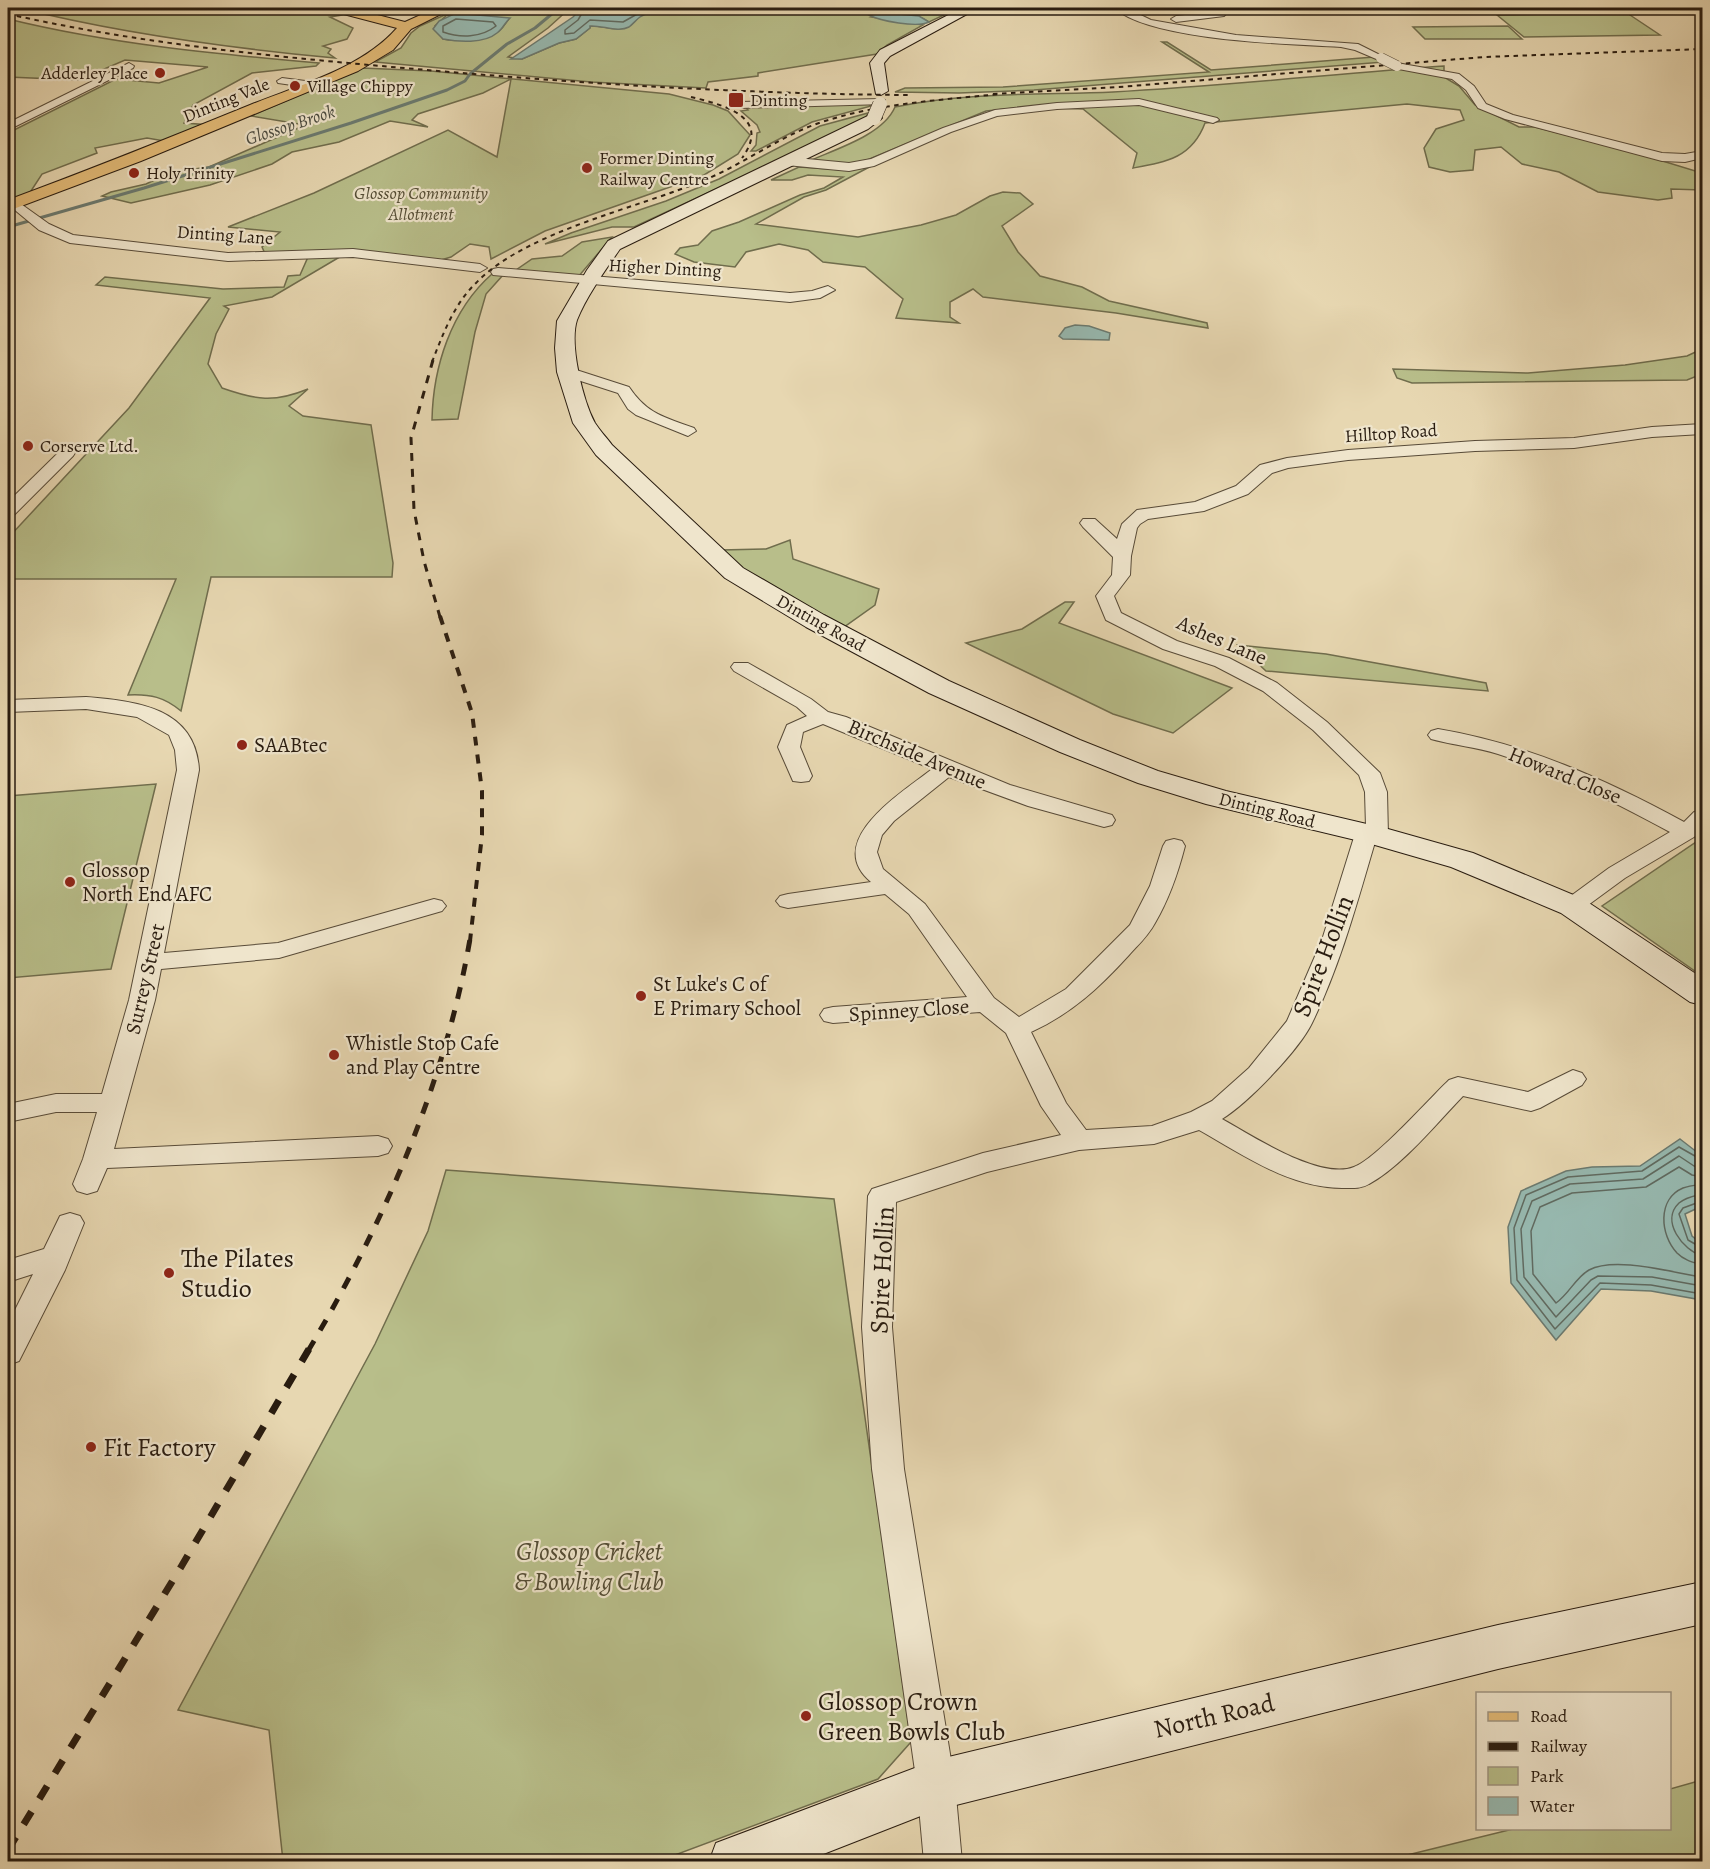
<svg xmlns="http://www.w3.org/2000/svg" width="1710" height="1869" font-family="Alegreya,serif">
	<rect width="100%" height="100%" fill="#e7d7b1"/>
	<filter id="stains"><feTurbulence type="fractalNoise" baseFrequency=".00333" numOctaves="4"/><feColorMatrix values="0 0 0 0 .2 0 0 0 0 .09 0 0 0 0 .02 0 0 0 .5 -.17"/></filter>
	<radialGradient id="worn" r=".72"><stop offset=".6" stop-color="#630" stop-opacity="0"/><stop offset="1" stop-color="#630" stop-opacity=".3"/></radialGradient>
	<g fill="#b8be8a" stroke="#706d4d" stroke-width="1.5" fill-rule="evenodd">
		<path d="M19 8H434L382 15 367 11 330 17 353 28 347 39 323 46 331 49 328 53 335 58C228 48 123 34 19 8Z"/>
		<path d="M460 8H570L548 28 508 57 522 59 559 43 576 39 590 28V26C602 25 619 33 629 26 633 24 637 18 640 16 646 13 652 12 657 8H959L929 22C914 12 889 9 871 17L923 25 887 45 877 54 758 73V76L708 82 706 88 591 82 375 62 401 48 411 33 420 26ZM447 15 509 19C506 22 504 27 500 30 490 39 456 42 443 39L435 26Z"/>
		<polygon points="1627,13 1660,35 1524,37 1497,15"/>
		<path d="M8 19C110 44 215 54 319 63L316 66 252 73 193 105 184 123 212 125 170 142 147 138 95 148 97 153 42 174 29 194 8 201V133L116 79 159 83 208 67 125 60 79 80 8 77Z"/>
		<polygon points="1508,26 1522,39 1425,39 1413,27"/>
		<polygon points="1162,42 1167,42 1211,70 1374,57 1384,62 1034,90 959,93 895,92 905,88 1003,87 1209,72"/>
		<path d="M1444 66V77L1459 86 1475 105 1519 127H1535L1633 152 1702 173V190L1671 189 1672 198 1658 200 1598 192 1559 172 1522 164 1501 147 1475 150 1473 170 1450 172 1429 167 1424 148 1436 129 1464 120 1460 110 1407 104 1205 123C1192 158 1166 162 1133 168L1137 153 1083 109 1051 108 1066 103 986 111 867 160 847 164 809 161C836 149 883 135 895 107 966 92 1041 95 1113 92 1223 86 1334 74 1444 66Z"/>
		<polygon points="362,68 431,71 669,94 713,105 728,111 750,135 738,154 704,175 545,231 491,259 489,247 470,244 451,257 441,260 366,251 266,256 262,247 280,232 228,227 314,193 448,130 497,157 511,79 483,93 418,114 412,120 428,127 390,121 339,142 292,152 272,164 210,185 131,203 102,196 111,192 146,184 172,172 209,167 305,125 251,116"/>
		<polygon points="868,104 871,106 812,122 756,151 751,151 756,145 757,133 760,132 757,125 741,111 748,110 745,106"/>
		<polygon points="868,113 865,119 835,134 634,227 612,227 545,244 571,233 666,201 719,179 820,126"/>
		<polygon points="875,164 826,190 804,197 756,224 858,237 921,225 956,215 990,196 1003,192 1020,193 1033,204 1002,226 1018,252 1040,276 1082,287 1109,301 1207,323 1208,328 1116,313 983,297 973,289 950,302 950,317 959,323 896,318 903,299 865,267 823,262 808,250 779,244 746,252 735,267 694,262 675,254 680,248 698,245 712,231 739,222 800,195 824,188 843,177 808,175 792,180 771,180 799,167 845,170"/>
		<polygon points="612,237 578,277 516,270 532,259 562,256 582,242"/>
		<path d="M343 255 272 297 224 306 229 309 216 334 208 364 222 388C256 400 274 403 308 389L289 406 303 416 371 425 393 563 392 577H211L181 711C164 697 151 694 128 695L176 579H8V538L129 408 210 298 96 285 105 277 223 289 284 287 288 276 300 275 308 257Z"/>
		<path d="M492 274 503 275 486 294 475 332 458 419 432 420C433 367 451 310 492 274Z"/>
		<polygon points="1702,349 1702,374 1687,380 1412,383 1397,378 1393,369 1528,373 1625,365 1687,356"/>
		<polygon points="790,540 793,559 879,589 875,605 844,627 745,571 722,550 766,549"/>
		<polygon points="1065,602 1074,602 1059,623 1232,688 1173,733 1113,714 966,643 1022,629"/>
		<polygon points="1238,645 1326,654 1486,683 1488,691 1266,671"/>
		<polygon points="156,784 111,969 8,978 8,796"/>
		<polygon points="1702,838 1702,976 1602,906"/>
		<polygon points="446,1170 834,1199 911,1742 878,1779 659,1861 283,1861 269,1730 178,1710 375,1344 428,1231"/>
		<polygon points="1702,1780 1702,1861 1383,1861 1513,1829 1670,1828 1670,1789"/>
	</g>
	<g fill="#97b9b0" stroke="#6b7a70" stroke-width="1.5">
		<path d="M582 8H657C651 13 646 13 640 17 637 19 633 24 629 27 618 33 602 25 590 26V28L576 39 559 43 522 59H511L573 17Z"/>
		<path d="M456 13 510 18C505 22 503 29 497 33 484 44 458 42 443 39L433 29 439 21Z"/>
		<path d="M888 13 919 16 929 22C917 28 880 21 869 15Z"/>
		<polygon points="1075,325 1089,326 1110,333 1109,340 1063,339 1059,336 1065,328"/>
		<polygon points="1680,1139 1702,1156 1702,1206 1685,1214 1692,1236 1702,1244 1702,1300 1651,1291 1601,1289 1556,1340 1511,1283 1508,1227 1521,1191 1566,1171 1592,1167 1640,1166"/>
	</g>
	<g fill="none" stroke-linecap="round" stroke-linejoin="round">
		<g stroke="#606a60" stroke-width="1.5">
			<polyline points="585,8 578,20 565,30 565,34 574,33 590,20 623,22 648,8"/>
			<path d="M456 19 493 22 496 26C481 38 460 38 443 32V26Z"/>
			<polyline points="1702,1160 1679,1147 1642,1171 1568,1177 1526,1195 1514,1228 1517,1280 1555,1329 1600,1283 1651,1285 1702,1294"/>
			<polyline points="1702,1168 1694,1166 1679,1156 1643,1179 1570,1184 1532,1201 1521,1229 1524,1277 1556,1317 1591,1280 1598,1276 1652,1277 1702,1286"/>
			<path d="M1702 1177 1692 1175 1679 1167 1646 1187 1572 1193 1540 1207 1531 1231 1533 1274 1556 1303C1569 1294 1576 1277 1589 1270 1616 1256 1673 1273 1702 1277"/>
			<path d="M1702 1184C1696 1185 1689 1186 1683 1188 1657 1199 1660 1235 1677 1253 1684 1260 1692 1262 1702 1265"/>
			<path d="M1702 1194C1694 1196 1686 1197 1679 1203 1660 1221 1683 1250 1702 1256"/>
			<polyline points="1702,1201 1683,1208 1679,1214 1688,1240 1702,1248"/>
		</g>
		<polyline stroke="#6b7a70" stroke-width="3" points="8,227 144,188 351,123 447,90 465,81 470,74 507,44 535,28 559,8"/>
		<defs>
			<g id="street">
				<path d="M1114 8H1126L1151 20 1236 35 1358 44 1386 58 1381 61 1355 50 1341 47C1289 44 1152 41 1114 8Z"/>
				<polygon points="1221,11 1226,14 1224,16 1176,22 1171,19 1176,16"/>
				<polygon points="129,63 134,66 133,68 8,130 8,123"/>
				<polygon points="1397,63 1459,74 1474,86 1486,104 1513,115 1662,153 1685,154 1702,151 1702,158 1685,162 1662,161 1505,119 1478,108 1466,90 1452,79 1393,68 1393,64"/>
				<polygon points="282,78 313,82 318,85 313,88 278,83 277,81"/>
				<polygon points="881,99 885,100 885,104 740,108 734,105 740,102"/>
				<polygon points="1139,99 1217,118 1219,120 1213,123 1139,105 1057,109 997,116 951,132 874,166 849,171 786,165 780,161 786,157 849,163 871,159 943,128 995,110 1057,103"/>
				<polygon points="14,199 49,224 73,235 228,253 353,249 480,264 487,268 480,272 353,257 228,261 70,243 39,230 10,206 8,203"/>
				<polygon points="498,268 790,293 812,291 828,286 835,290 820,298 790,302 493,275 491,272 493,269"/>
				<path d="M567 367 629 387C647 414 664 417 694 428L696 431 688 436 636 415 628 409 618 393 562 375 559 372Z"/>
				<path d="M1702 424V434L1652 437 1574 448 1475 451 1348 460 1288 468 1272 473 1248 494 1204 511 1148 519 1140 524 1137 528 1131 556 1130 575 1114 596 1121 613 1177 641 1229 658 1277 683 1327 722 1380 773 1387 792 1388 836 1385 841 1375 842C1357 903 1340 966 1312 1023 1299 1050 1248 1103 1222 1119 1251 1135 1320 1181 1354 1167 1376 1159 1429 1099 1449 1080L1458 1077 1528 1092 1573 1070 1582 1073 1586 1079 1582 1085 1540 1108 1531 1111 1463 1096C1437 1123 1402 1166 1369 1184 1361 1189 1351 1188 1342 1188 1290 1188 1243 1155 1199 1130L1154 1144 1079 1150 1036 1160 987 1172 896 1202 892 1327 904 1469 955 1785 962 1862H924L917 1785 872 1469 862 1327 868 1196 872 1189 983 1153 1061 1135 1041 1106 1006 1033 980 1012 833 1023 824 1021 820 1015 824 1009 833 1007 967 997 909 914 885 894 788 908 780 906 776 901 780 896 788 894 871 882C822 841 903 792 932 769L823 724 803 732 800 747 812 776 809 781 801 782 793 781 778 747 787 725 807 716 797 707 734 671 731 667 734 663H748L811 699 828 712 846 717 1010 785 1112 815 1115 820 1112 825 1104 827 1028 806 949 777 894 821 882 835 877 852 883 869 925 904 994 998 1019 1017 1066 989 1130 925 1150 886 1163 846 1166 841 1174 839 1182 841 1185 846C1178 873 1169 899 1155 923 1148 936 1138 945 1129 955 1100 987 1071 1014 1031 1032L1066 1103 1086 1130 1152 1126 1191 1112 1212 1101 1249 1068 1287 1021 1322 940 1355 834 1358 829 1366 827 1365 792 1359 775 1313 730 1263 691 1215 666 1163 649 1106 620 1096 596 1112 575 1113 557 1083 527 1080 523 1083 519H1095L1117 539 1122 524 1137 510 1195 502 1236 486 1260 465 1287 458 1348 450 1475 441 1574 438 1652 427Z"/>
				<polygon points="67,448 73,450 75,453 73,456 14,515 8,516 8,502 61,450"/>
				<path d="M86 697C137 701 196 708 199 770L164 953 278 943 434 899 442 901 446 906 442 911 279 958 161 969 155 1000 114 1149 378 1136 388 1139 392 1146 388 1153 378 1156 107 1168 97 1191 87 1194 77 1191 73 1184 83 1159 97 1112H56L8 1122V1104L56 1094H102L129 1000 177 770 175 750 169 735 137 717 86 709 8 712V700Z"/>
				<path d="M1438 729C1527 744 1605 779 1684 822L1694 812 1702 810V829L1694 837 1625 878 1580 911 1572 913 1564 911 1560 906 1564 901 1609 868 1670 832C1614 802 1558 773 1498 754 1476 747 1453 745 1431 739L1428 735 1431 731Z"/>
				<polygon points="70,1213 80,1216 84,1223 65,1270 19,1361 8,1365 8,1324 33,1274 8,1282 8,1260 44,1249 60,1216"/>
			</g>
			<g id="secondary">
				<polygon points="962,8 978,8 890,56 884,63 888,91 881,95 876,94 870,63 880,50"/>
				<path d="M874 113 882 118 868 129 620 249C606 269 586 297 577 320 569 344 583 401 595 423 600 431 607 438 612 445L743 568 824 615 949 681 1080 740 1158 771 1226 791 1388 829 1473 853 1583 899 1702 978V1005L1690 1002 1561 913 1451 867 1368 843 1206 804 1138 783 1060 752 929 693 806 627 725 578 596 455 573 423 557 372 555 348 557 321 587 270 608 241Z"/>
				<polygon points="1702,1582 1702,1624 1498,1669 936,1810 803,1862 709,1862 716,1843 936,1760 1498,1625"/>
			</g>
			<path id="primary" d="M330 8H350L405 22 436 8H453L411 29 393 50 358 71 141 161 8 211V200C89 170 169 138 250 105 299 85 361 69 397 28L332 11Z"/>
		</defs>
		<use href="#street" stroke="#584b38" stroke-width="2"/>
		<use href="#secondary" stroke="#291c10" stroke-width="2"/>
		<use href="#primary" stroke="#291c10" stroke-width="2"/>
		<use href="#street" fill="#efe5cc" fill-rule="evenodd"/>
		<use href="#secondary" fill="#efe5cc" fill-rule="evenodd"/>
		<use href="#primary" fill="#e4bc78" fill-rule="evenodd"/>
		<g stroke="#291c10" stroke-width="2" stroke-dasharray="4.5 4.5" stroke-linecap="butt">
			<path d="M8 14C146 45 287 58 427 70 588 84 748 94 909 95"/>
			<polyline points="993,94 1119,87 1484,57 1702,49"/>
			<path d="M691 97C724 105 772 117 742 158"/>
			<path d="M432 362C443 334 454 304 476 283 526 231 639 208 707 179 747 162 783 134 825 121 882 103 941 100 1000 94"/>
		</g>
		<polyline stroke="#291c10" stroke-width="3" stroke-dasharray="8 8" stroke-linecap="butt" points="433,360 411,438 414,510 424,561 440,617"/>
		<polyline stroke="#291c10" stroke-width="4" stroke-dasharray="9 9" stroke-linecap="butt" points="440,616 472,713 482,791 482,835 470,941"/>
		<path stroke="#291c10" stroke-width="5" stroke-dasharray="12 12" stroke-linecap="butt" d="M308 1351C383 1225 445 1084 470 939"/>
		<polyline stroke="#291c10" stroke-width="7" stroke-dasharray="15 15" stroke-linecap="butt" points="8,1850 181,1567 309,1349"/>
		<defs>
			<polyline id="street-bridge" points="1381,58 1397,66"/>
			<polyline id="secondary-bridge" points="874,118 880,104"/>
		</defs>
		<use href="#street-bridge" stroke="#584b38" stroke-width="11" stroke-linecap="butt"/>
		<use href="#secondary-bridge" stroke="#291c10" stroke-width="15" stroke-linecap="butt"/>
		<use href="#street-bridge" stroke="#efe5cc" stroke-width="10"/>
		<use href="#secondary-bridge" stroke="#efe5cc" stroke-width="14"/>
	</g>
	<g fill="#8f2418" stroke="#efe5cc" stroke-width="2">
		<circle cx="160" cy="73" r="6"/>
		<circle cx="295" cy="86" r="6"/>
		<rect x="728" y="92" width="16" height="16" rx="3"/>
		<circle cx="587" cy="168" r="6"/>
		<circle cx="134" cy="173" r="6"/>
		<circle cx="28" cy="446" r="6"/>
		<circle cx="242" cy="745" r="6"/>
		<circle cx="70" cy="882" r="6"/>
		<circle cx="641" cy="996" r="6"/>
		<circle cx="334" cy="1055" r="6"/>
		<circle cx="169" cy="1273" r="6"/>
		<circle cx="91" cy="1447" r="6"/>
		<circle cx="806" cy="1716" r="6"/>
	</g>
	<g text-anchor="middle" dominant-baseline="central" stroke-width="4.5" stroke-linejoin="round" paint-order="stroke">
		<g font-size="18" fill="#291c10" stroke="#efe5cc" text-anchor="start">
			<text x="148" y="73" text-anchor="end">Adderley Place</text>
			<text x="307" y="86">Village Chippy</text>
			<text x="750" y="100">Dinting</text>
			<text x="599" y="158">Former Dinting<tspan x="599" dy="21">Railway Centre</tspan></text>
			<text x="146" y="173">Holy Trinity</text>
			<text x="40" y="446">Corserve Ltd.</text>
		</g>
		<g font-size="18" fill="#291c10" stroke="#efe5cc">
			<text transform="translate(226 100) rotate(-22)">Dinting Vale</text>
			<text transform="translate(225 235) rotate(4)">Dinting Lane</text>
			<text transform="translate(665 268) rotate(3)">Higher Dinting</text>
			<text transform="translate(1391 433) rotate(-4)">Hilltop Road</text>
			<text transform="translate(821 623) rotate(29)">Dinting Road</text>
			<text transform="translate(1267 810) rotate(14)">Dinting Road</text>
		</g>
		<g font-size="18" font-style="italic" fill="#4a4b40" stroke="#efe5cc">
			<text transform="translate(290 125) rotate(-18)">Glossop Brook</text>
		</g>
		<g font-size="18" font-style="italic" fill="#544d35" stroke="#efe5cc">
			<text x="421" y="193">Glossop Community<tspan x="421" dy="21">Allotment</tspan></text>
		</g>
		<g font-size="21" fill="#291c10" stroke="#efe5cc">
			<text transform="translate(1222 640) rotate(23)">Ashes Lane</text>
			<text transform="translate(917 754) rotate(23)">Birchside Avenue</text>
			<text transform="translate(1565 775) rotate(22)">Howard Close</text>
			<text transform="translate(145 979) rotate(-77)">Surrey Street</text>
			<text transform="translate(909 1010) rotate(-4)">Spinney Close</text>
		</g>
		<g font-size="21" fill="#291c10" stroke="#efe5cc" text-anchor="start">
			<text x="254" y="745">SAABtec</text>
			<text x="82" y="870">Glossop<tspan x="82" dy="24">North End AFC</tspan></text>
			<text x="653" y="984">St Luke's C of<tspan x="653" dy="24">E Primary School</tspan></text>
			<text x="346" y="1043">Whistle Stop Cafe<tspan x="346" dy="24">and Play Centre</tspan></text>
		</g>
		<g font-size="26" fill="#291c10" stroke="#efe5cc">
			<text transform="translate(1323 956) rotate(-69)">Spire Hollin</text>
			<text transform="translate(882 1270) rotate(-87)">Spire Hollin</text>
			<text transform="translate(1214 1716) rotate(-13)">North Road</text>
		</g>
		<g font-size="26" fill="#291c10" stroke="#efe5cc" text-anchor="start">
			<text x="181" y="1258">The Pilates<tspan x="181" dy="30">Studio</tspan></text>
			<text x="103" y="1447">Fit Factory</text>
			<text x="818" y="1701">Glossop Crown<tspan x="818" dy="30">Green Bowls Club</tspan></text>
		</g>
		<g font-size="26" font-style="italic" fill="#544d35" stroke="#efe5cc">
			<text x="589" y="1551">Glossop Cricket<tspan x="589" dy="30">&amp; Bowling Club</tspan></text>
		</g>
	</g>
	<rect width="1710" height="1869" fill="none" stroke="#e7d7b1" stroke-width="30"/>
	<rect x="9" y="9" width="1692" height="1851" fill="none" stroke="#291c10" stroke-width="3"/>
	<rect x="15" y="15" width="1680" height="1839" fill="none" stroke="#291c10" stroke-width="1.5"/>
	<rect x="1476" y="1692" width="195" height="138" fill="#efe5cc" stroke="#a09581" stroke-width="1.5"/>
	<rect x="1488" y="1712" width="30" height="9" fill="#e4bc78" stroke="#a09581" stroke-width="1.5"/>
	<text x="1530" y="1722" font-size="18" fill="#291c10">Road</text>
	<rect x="1488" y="1742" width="30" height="9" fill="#291c10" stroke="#a09581" stroke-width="1.5"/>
	<text x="1530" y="1752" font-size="18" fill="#291c10">Railway</text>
	<rect x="1488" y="1767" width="30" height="18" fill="#b8be8a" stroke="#a09581" stroke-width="1.5"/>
	<text x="1530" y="1782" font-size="18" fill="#291c10">Park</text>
	<rect x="1488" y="1797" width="30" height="18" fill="#97b9b0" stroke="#a09581" stroke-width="1.5"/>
	<text x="1530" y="1812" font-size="18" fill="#291c10">Water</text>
	<rect width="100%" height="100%" filter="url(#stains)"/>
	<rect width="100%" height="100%" fill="url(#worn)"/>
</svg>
